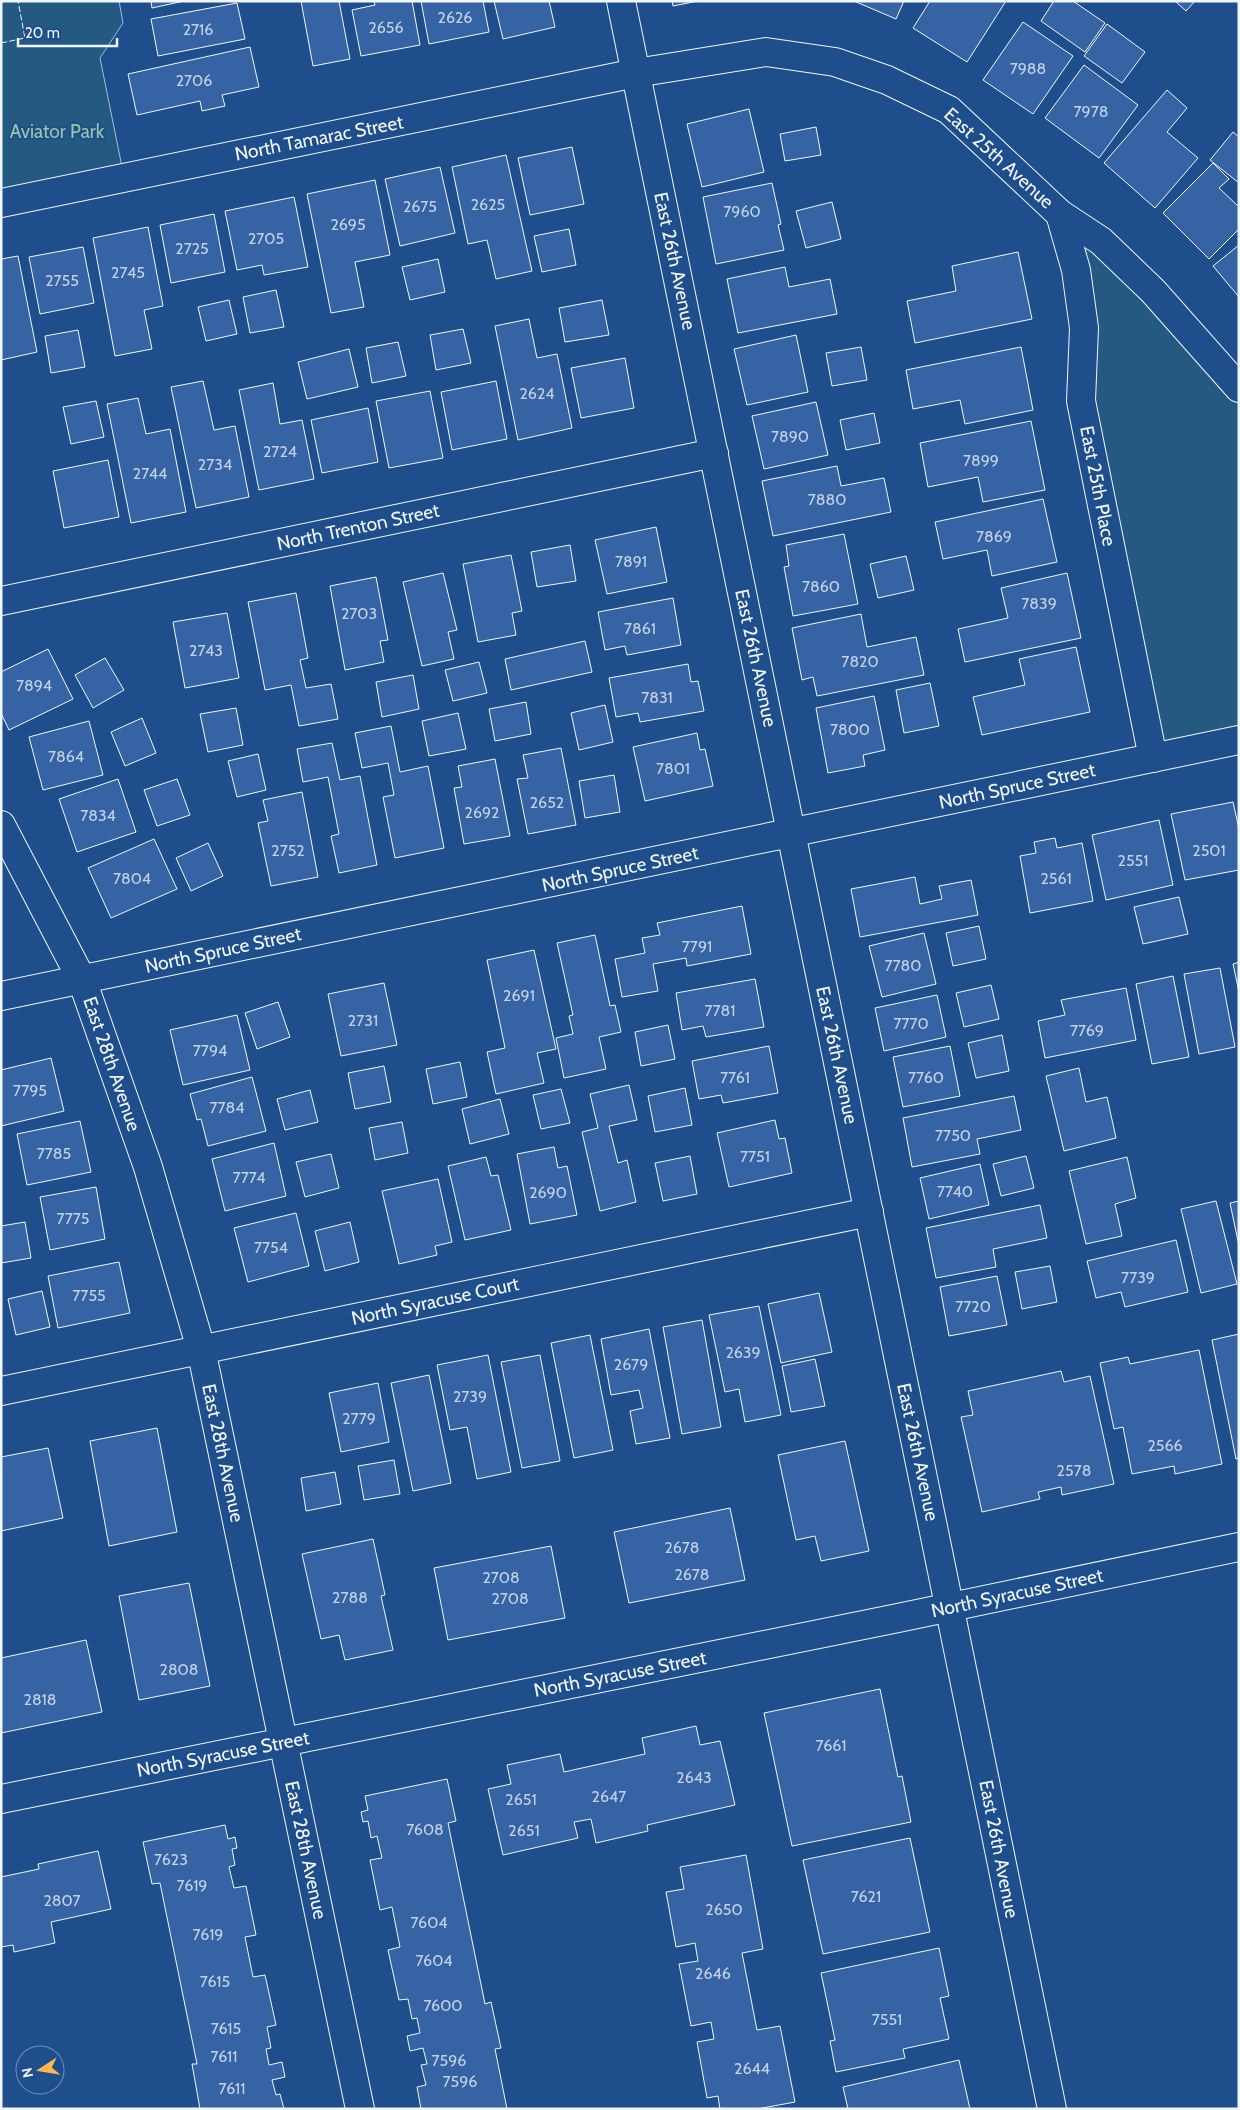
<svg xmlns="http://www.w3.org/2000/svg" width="1240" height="2110" font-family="Cabin,sans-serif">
	<rect width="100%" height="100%" fill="#1f4e8c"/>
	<g fill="#245a82" stroke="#a8bbd7">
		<polygon points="1,1 119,1 123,23 100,58 124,177 1,203"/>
		<polygon points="1060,214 1239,388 1239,740 1153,758"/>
	</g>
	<g fill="#3563a3" stroke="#f2f6ff">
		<polygon points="151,1 184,1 152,8"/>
		<polygon points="301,1 339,1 350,59 313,66"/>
		<polygon points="374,1 412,1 420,45 361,56 352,10 375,5"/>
		<polygon points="421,1 483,1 489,32 429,44"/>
		<polygon points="494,1 549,1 555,27 503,39"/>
		<polygon points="672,1 698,1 673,6"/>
		<polygon points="854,1 904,1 896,19"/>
		<polygon points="930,1 1006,1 967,62 913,28"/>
		<polygon points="1054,1 1073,1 1105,23 1085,52 1041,21"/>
		<polygon points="1175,1 1195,1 1186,11"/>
		<polygon points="237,3 245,39 158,56 151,19"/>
		<polygon points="1023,22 1073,56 1033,114 983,80"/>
		<polygon points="1107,24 1145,52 1122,83 1084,56"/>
		<polygon points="250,47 259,87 222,95 225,106 202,111 200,101 137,115 128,74"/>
		<polygon points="1084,65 1138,105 1099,158 1045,118"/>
		<polygon points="1167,90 1187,108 1167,132 1198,158 1155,208 1104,163"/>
		<polygon points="749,109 764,172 702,187 687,124"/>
		<polygon points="816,127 821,155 785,161 780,134"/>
		<polygon points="1233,132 1239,137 1239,183 1210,160"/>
		<polygon points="572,147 584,204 530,215 518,158"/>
		<polygon points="506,155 532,271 496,279 487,240 468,244 452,167"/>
		<polygon points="1213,163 1229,179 1219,188 1239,207 1239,229 1209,259 1163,213"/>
		<polygon points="440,167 455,233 400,246 385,179"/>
		<polygon points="375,180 390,255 355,262 364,307 331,313 307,194"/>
		<polygon points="772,183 781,224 778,225 784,250 716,264 703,197"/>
		<polygon points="294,197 308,267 264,275 262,265 237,270 225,211"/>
		<polygon points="832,202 841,239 806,248 796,211"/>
		<polygon points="214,214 225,272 171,283 160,225"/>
		<polygon points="148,227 163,306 144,310 152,349 115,356 93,238"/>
		<polygon points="569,229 576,265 542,272 534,236"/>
		<polygon points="1239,245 1239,297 1213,266"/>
		<polygon points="83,247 94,303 40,314 29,257"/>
		<polygon points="1018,252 1032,319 915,343 907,301 956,291 952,266"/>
		<polygon points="18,256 37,352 1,360 1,259"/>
		<polygon points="438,259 445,292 410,300 402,267"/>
		<polygon points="785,267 789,287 830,279 837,314 738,333 727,279"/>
		<polygon points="276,290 284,327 250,333 243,297"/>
		<polygon points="229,300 237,334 206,341 198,307"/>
		<polygon points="602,300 609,335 565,342 559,308"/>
		<polygon points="529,319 537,358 557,354 572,428 518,440 495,326"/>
		<polygon points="463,329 471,363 436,370 430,335"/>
		<polygon points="78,330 85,367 51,373 45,336"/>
		<polygon points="796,335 808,392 747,405 734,349"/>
		<polygon points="398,342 406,376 372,383 366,348"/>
		<polygon points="861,347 867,380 832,386 826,353"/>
		<polygon points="1021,347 1033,410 965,424 960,400 913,409 906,370"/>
		<polygon points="349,349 358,387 307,399 298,362"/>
		<polygon points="625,358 634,408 581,418 571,368"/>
		<polygon points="203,381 214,430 235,426 249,497 196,508 171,387"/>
		<polygon points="496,381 507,439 452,450 441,392"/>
		<polygon points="273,383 280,424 302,420 314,479 259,490 239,390"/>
		<polygon points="430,391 443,458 389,468 376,401"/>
		<polygon points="138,398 146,434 170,429 186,512 131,523 107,404"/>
		<polygon points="96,401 104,437 71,444 63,407"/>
		<polygon points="816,402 828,455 764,469 752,416"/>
		<polygon points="368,408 378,462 322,473 311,420"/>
		<polygon points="874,413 880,443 846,450 840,420"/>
		<polygon points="1031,421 1045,490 983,502 978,477 928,487 920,443"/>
		<polygon points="108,460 119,517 64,528 53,471"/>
		<polygon points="837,466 841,486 884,478 891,512 773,536 762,481"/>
		<polygon points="1043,499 1057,562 992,576 987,550 943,559 935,522"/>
		<polygon points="656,527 667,582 607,594 595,540"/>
		<polygon points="844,534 858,604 793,616 784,567 789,566 786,545"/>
		<polygon points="570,545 576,581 537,587 531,552"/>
		<polygon points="511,555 522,611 512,613 516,635 478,642 463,564"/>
		<polygon points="906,556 914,590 878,598 870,564"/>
		<polygon points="443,573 457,630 448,632 454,659 422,666 403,582"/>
		<polygon points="1067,573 1081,638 965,662 958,629 1008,618 1001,588"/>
		<polygon points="376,577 388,640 380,641 384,662 345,670 330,586"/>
		<polygon points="296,593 308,658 300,660 306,688 331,684 338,719 299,726 291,685 265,690 248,602"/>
		<polygon points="673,598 681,645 627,655 625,646 605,650 598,612"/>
		<polygon points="227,613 239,678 185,688 173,622"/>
		<polygon points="861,614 867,647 916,637 924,675 817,696 813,677 802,680 792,628"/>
		<polygon points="585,641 592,672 511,690 505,659"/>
		<polygon points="1076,647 1090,712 982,735 973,697 1025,685 1019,659"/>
		<polygon points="48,649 73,699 9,730 1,713 1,672"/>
		<polygon points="105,658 124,690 93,708 75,675"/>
		<polygon points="479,662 487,693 453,701 445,670"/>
		<polygon points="688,664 691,682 698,681 704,711 640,722 638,713 616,717 609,678"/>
		<polygon points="413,675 419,709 382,717 376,682"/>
		<polygon points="930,683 939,726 904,733 896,690"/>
		<polygon points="874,696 885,750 863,755 865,766 828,773 816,708"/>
		<polygon points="526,702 531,734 495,741 489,709"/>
		<polygon points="605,705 613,742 579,750 571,713"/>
		<polygon points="236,708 243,745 208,752 200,714"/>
		<polygon points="458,713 466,749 429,756 422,721"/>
		<polygon points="142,718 156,753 125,766 111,732"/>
		<polygon points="89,721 103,775 43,790 29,737"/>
		<polygon points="391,726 400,772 428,766 444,848 395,858 383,797 394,795 388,763 362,768 355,733"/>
		<polygon points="697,733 700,750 705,749 713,786 645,801 633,747"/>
		<polygon points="332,743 340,780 360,776 377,865 339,873 331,836 339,834 328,777 303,782 297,749"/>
		<polygon points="561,748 576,825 528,834 517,779 528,778 523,755"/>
		<polygon points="258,754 266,790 237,797 228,761"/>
		<polygon points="495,759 510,836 464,844 454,788 462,787 458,766"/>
		<polygon points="614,775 620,812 585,818 579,781"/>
		<polygon points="118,779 136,832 77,852 59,799"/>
		<polygon points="177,779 190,815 157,826 144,790"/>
		<polygon points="302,792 318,877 271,886 258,823 268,821 263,800"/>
		<polygon points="1233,802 1239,829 1239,870 1185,880 1171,814"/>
		<polygon points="1159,820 1173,885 1106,900 1092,835"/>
		<polygon points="1055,838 1057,848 1082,843 1093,901 1030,913 1020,856 1036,853 1034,842"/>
		<polygon points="154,839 177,889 111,918 88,868"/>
		<polygon points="208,843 223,876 191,891 176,858"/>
		<polygon points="915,877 920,904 942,899 939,886 971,880 978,915 860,937 851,889"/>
		<polygon points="1179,897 1188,934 1143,944 1134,907"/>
		<polygon points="742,906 751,954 687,966 686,958 653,964 658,991 622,997 615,959 645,953 642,938 660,935 657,923"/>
		<polygon points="979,926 986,959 953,966 946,933"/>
		<polygon points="924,933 936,984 882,997 869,946"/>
		<polygon points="595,935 610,1006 615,1005 621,1032 599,1037 606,1069 564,1078 556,1038 573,1034 569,1016 573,1015 557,943"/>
		<polygon points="534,950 556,1049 537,1053 544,1083 496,1094 487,1052 505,1048 487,960"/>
		<polygon points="1239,962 1239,992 1233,964"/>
		<polygon points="1220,968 1235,1047 1199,1054 1184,974"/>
		<polygon points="1173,976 1189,1057 1152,1064 1136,984"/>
		<polygon points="755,979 764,1027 706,1037 703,1026 682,1030 676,993"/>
		<polygon points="384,983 397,1045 341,1056 328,994"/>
		<polygon points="991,985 999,1019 964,1027 956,993"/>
		<polygon points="1126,988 1136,1040 1045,1058 1038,1021 1065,1015 1061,1000"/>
		<polygon points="937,995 946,1037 884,1051 875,1008"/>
		<polygon points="278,1002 290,1037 257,1049 245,1013"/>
		<polygon points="237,1015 250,1070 183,1085 170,1030"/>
		<polygon points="668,1025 675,1059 641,1066 635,1032"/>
		<polygon points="1002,1035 1009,1071 976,1078 968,1043"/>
		<polygon points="769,1046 778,1093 723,1103 721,1095 699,1099 692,1061"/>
		<polygon points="950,1046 960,1096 903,1107 893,1057"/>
		<polygon points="51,1058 64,1111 1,1126 1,1070"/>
		<polygon points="460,1062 467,1097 433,1104 426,1069"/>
		<polygon points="384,1066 391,1102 355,1109 348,1073"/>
		<polygon points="1079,1068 1086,1102 1107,1097 1116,1138 1064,1151 1046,1076"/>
		<polygon points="252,1077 266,1131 208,1146 201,1119 197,1120 190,1094"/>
		<polygon points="629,1085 637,1120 609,1126 618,1163 627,1160 636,1202 600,1211 582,1132 598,1128 590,1094"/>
		<polygon points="685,1088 692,1125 655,1132 648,1096"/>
		<polygon points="561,1089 570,1123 541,1129 533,1095"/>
		<polygon points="310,1090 318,1122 285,1130 277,1099"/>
		<polygon points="1014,1096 1021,1130 977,1139 980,1154 912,1167 903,1118"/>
		<polygon points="500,1099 509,1134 470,1144 462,1109"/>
		<polygon points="775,1120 779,1139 785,1138 792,1173 729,1187 717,1133"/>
		<polygon points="80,1121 91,1172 27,1185 17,1134"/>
		<polygon points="402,1122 408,1153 375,1160 369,1128"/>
		<polygon points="274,1143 286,1196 225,1211 212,1159"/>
		<polygon points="554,1147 558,1168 567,1166 577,1215 530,1224 517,1154"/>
		<polygon points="331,1154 339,1188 305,1197 296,1162"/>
		<polygon points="690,1156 697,1194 663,1201 655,1163"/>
		<polygon points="1026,1156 1034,1188 1001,1196 993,1164"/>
		<polygon points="486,1157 491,1176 498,1175 511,1230 465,1240 448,1166"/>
		<polygon points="1127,1157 1136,1198 1115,1204 1122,1236 1086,1244 1069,1171"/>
		<polygon points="980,1164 989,1205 929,1219 920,1178"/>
		<polygon points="438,1179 452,1242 435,1246 437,1255 399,1264 382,1191"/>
		<polygon points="96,1187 105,1239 50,1250 40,1197"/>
		<polygon points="1216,1201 1237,1284 1201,1293 1181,1209"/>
		<polygon points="1239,1201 1239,1246 1230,1203"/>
		<polygon points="1040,1205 1047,1238 993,1249 996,1267 936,1278 926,1228"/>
		<polygon points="296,1213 309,1266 248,1282 234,1228"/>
		<polygon points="25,1222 31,1258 1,1263 1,1226"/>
		<polygon points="350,1222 359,1262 325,1271 315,1231"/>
		<polygon points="1176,1240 1188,1292 1125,1307 1121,1292 1096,1298 1087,1261"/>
		<polygon points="119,1262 130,1313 58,1328 48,1276"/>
		<polygon points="1050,1266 1057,1302 1022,1309 1015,1272"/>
		<polygon points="997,1276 1007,1325 949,1336 940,1287"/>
		<polygon points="42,1291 50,1327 16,1335 8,1299"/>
		<polygon points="819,1293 832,1352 781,1363 768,1304"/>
		<polygon points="759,1306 781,1415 745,1422 739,1389 725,1392 709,1315"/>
		<polygon points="702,1320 721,1427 682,1434 663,1327"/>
		<polygon points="649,1329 670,1438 636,1444 630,1411 643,1408 639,1390 611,1395 601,1339"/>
		<polygon points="1239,1334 1239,1458 1236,1459 1212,1340"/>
		<polygon points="590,1335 613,1450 574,1458 551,1343"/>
		<polygon points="1199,1350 1222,1464 1175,1474 1174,1466 1132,1474 1123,1427 1114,1429 1100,1363 1128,1357 1130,1364"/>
		<polygon points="488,1355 511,1472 477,1479 467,1427 450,1430 437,1365"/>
		<polygon points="540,1355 560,1461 522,1468 501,1362"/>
		<polygon points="815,1359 825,1406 791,1412 782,1366"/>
		<polygon points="1061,1371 1064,1382 1090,1376 1114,1484 1062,1495 1061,1487 1038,1492 1040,1499 982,1512 961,1417 973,1415 968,1391"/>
		<polygon points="429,1375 451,1483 413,1491 391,1383"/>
		<polygon points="378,1383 389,1442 341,1452 329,1393"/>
		<polygon points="157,1428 177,1532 109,1546 90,1441"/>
		<polygon points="845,1441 869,1551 821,1561 815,1536 796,1540 778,1455"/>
		<polygon points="48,1448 63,1518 1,1531 1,1457"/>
		<polygon points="394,1460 400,1494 364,1500 358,1466"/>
		<polygon points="335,1472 341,1504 306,1511 301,1478"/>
		<polygon points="730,1508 745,1580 629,1603 614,1532"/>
		<polygon points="373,1539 385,1595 381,1596 393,1650 345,1660 339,1635 321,1639 302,1554"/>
		<polygon points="551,1546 565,1618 448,1640 434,1568"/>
		<polygon points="189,1583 210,1686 139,1700 119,1596"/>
		<polygon points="86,1640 102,1712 1,1733 1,1658"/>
		<polygon points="880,1689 898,1777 902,1776 911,1822 792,1846 764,1713"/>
		<polygon points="696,1726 700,1745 720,1741 735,1805 647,1825 648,1831 596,1843 591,1819 574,1822 578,1838 503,1855 488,1789 511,1784 507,1765 560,1754 564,1772 645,1754 642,1738"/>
		<polygon points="447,1779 456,1821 448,1823 485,2004 491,2002 501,2048 495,2049 507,2109 421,2109 417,2087 426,2085 421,2065 427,2064 423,2048 410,2051 407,2036 420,2033 417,2018 412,2019 408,1999 399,2000 388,1950 400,1947 392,1907 380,1910 370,1860 382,1858 377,1836 371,1838 368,1821 363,1822 361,1812 368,1810 365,1796"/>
		<polygon points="225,1825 228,1839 235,1837 237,1848 232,1849 235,1865 229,1867 234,1888 246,1886 256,1935 245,1937 253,1977 265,1975 276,2025 267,2027 271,2048 266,2049 269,2065 282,2062 285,2077 272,2080 276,2095 280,2094 284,2109 200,2109 192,2064 197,2064 160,1883 152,1884 143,1842"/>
		<polygon points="910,1838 930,1932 823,1954 803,1860"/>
		<polygon points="98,1851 111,1909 51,1922 55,1943 14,1952 13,1945 1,1947 1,1877 39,1869 38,1864"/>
		<polygon points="746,1855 763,1949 742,1953 757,2030 780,2026 795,2102 757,2109 720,2109 718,2096 707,2098 697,2042 714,2039 711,2022 691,2026 679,1964 698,1961 695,1943 676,1947 666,1892 684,1889 680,1867"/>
		<polygon points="939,1948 949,1996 940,1998 949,2039 903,2049 905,2058 836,2072 830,2041 835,2040 821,1973"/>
		<polygon points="959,2060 970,2109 848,2109 843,2087"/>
	</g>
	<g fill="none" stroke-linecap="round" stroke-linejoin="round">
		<defs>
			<g id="street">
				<polyline points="1,203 636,73 766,52 835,62 887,80 949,110 1060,214 1101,241 1153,291 1239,388"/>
				<polyline points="1060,214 1076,270 1084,328 1081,401 1153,758"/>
				<polyline points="1,601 714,453"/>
				<polyline points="1,825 82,980 148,1167 201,1349 360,2109"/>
				<polyline points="1,996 1239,740"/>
				<polyline points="1,1391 869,1212"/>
			</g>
			<g id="secondary">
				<polyline points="621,1 1052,2109"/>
				<polyline points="1,1799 898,1618 1239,1547"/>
			</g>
		</defs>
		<use href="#street" stroke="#f2f6ff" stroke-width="30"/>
		<use href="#secondary" stroke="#f2f6ff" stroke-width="30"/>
		<use href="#street" stroke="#1f4e8c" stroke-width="28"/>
		<use href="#secondary" stroke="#1f4e8c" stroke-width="28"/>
		<polyline stroke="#f2f6ff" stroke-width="1" stroke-dasharray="6 2.5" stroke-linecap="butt" points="1,43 25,38 18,1"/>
	</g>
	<g text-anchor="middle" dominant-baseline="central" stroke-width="4" stroke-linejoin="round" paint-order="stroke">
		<g font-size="16" fill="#c3d1e8">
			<text x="455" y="17">2626</text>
			<text x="386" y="27">2656</text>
			<text x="198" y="29">2716</text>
			<text x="1028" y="68">7988</text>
			<text x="194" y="80">2706</text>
			<text x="1091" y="111">7978</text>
			<text x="488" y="204">2625</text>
			<text x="420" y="206">2675</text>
			<text x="742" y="211">7960</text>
			<text x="348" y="224">2695</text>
			<text x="266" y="238">2705</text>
			<text x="192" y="248">2725</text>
			<text x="128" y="272">2745</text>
			<text x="62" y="280">2755</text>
			<text x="537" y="393">2624</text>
			<text x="790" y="436">7890</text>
			<text x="280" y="451">2724</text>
			<text x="981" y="460">7899</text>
			<text x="215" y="464">2734</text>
			<text x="150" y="473">2744</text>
			<text x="827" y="499">7880</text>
			<text x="994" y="536">7869</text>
			<text x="631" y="561">7891</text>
			<text x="821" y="586">7860</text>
			<text x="1039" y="603">7839</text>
			<text x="359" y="613">2703</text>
			<text x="640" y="628">7861</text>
			<text x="206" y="650">2743</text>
			<text x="860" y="661">7820</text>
			<text x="34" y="685">7894</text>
			<text x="657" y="697">7831</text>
			<text x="850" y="729">7800</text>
			<text x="66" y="756">7864</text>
			<text x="673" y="768">7801</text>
			<text x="547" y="802">2652</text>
			<text x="482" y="812">2692</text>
			<text x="98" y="815">7834</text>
			<text x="288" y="850">2752</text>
			<text x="1209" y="850">2501</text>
			<text x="1133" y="860">2551</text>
			<text x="132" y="878">7804</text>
			<text x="1056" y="878">2561</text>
			<text x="697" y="946">7791</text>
			<text x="903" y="965">7780</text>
			<text x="519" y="995">2691</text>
			<text x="720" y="1010">7781</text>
			<text x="363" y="1020">2731</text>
			<text x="911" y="1023">7770</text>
			<text x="1087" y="1030">7769</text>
			<text x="210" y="1050">7794</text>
			<text x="735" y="1077">7761</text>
			<text x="926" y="1077">7760</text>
			<text x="30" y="1090">7795</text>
			<text x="227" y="1107">7784</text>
			<text x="953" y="1135">7750</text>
			<text x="54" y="1153">7785</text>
			<text x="755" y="1156">7751</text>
			<text x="249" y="1177">7774</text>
			<text x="955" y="1191">7740</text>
			<text x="548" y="1192">2690</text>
			<text x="73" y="1218">7775</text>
			<text x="271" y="1247">7754</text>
			<text x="1138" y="1277">7739</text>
			<text x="89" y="1295">7755</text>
			<text x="973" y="1306">7720</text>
			<text x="743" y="1352">2639</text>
			<text x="631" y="1364">2679</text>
			<text x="470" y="1396">2739</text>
			<text x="359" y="1418">2779</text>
			<text x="1165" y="1445">2566</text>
			<text x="1074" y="1470">2578</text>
			<text x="682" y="1547">2678</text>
			<text x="692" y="1574">2678</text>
			<text x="501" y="1577">2708</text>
			<text x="350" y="1597">2788</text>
			<text x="510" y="1598">2708</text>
			<text x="179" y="1669">2808</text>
			<text x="40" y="1699">2818</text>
			<text x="831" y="1745">7661</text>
			<text x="694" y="1777">2643</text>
			<text x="609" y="1796">2647</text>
			<text x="521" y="1799">2651</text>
			<text x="425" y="1829">7608</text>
			<text x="524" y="1830">2651</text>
			<text x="171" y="1859">7623</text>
			<text x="192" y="1885">7619</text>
			<text x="866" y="1896">7621</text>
			<text x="62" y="1900">2807</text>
			<text x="724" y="1909">2650</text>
			<text x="429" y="1922">7604</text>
			<text x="208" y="1934">7619</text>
			<text x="434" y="1960">7604</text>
			<text x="713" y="1973">2646</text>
			<text x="215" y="1981">7615</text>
			<text x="443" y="2005">7600</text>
			<text x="887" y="2019">7551</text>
			<text x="226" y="2028">7615</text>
			<text x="224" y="2056">7611</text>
			<text x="449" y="2060">7596</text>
			<text x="752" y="2068">2644</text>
			<text x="460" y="2081">7596</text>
			<text x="232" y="2088">7611</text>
		</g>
		<g font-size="19" fill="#97c8a6" stroke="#1f4e8c">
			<text x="57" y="131">Aviator Park</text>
		</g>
		<g font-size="19" fill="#f2f6ff" stroke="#1f4e8c">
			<text transform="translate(319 138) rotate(-11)">North Tamarac Street</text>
			<text transform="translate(999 158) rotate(42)">East 25th Avenue</text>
			<text transform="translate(675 261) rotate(78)">East 26th Avenue</text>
			<text transform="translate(1098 486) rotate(79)">East 25th Place</text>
			<text transform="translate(358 527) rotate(-12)">North Trenton Street</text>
			<text transform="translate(756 658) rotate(78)">East 26th Avenue</text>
			<text transform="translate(1017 786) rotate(-12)">North Spruce Street</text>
			<text transform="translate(620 869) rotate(-12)">North Spruce Street</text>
			<text transform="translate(223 950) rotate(-12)">North Spruce Street</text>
			<text transform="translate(837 1055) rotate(78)">East 26th Avenue</text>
			<text transform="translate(112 1064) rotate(71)">East 28th Avenue</text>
			<text transform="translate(435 1301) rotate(-12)">North Syracuse Court</text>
			<text transform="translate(918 1452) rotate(78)">East 26th Avenue</text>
			<text transform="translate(223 1453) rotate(78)">East 28th Avenue</text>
			<text transform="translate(1017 1593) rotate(-12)">North Syracuse Street</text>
			<text transform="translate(620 1674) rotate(-11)">North Syracuse Street</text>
			<text transform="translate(223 1754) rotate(-11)">North Syracuse Street</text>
			<text transform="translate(999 1849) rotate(79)">East 26th Avenue</text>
			<text transform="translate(306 1850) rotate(78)">East 28th Avenue</text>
		</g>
	</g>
	<rect width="1240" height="2110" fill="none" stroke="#f2f6ff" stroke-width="5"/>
	<g transform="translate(40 2070) rotate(258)"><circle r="24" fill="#1f4e8c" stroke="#7391ba"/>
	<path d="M0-4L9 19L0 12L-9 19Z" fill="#ffb74d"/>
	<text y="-8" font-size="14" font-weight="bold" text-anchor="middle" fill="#f2f6ff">N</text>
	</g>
	<path d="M18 38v8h99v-8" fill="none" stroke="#f2f6ff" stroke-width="2.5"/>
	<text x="25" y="38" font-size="15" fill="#f2f6ff" stroke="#1f4e8c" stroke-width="4" paint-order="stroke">20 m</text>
</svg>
